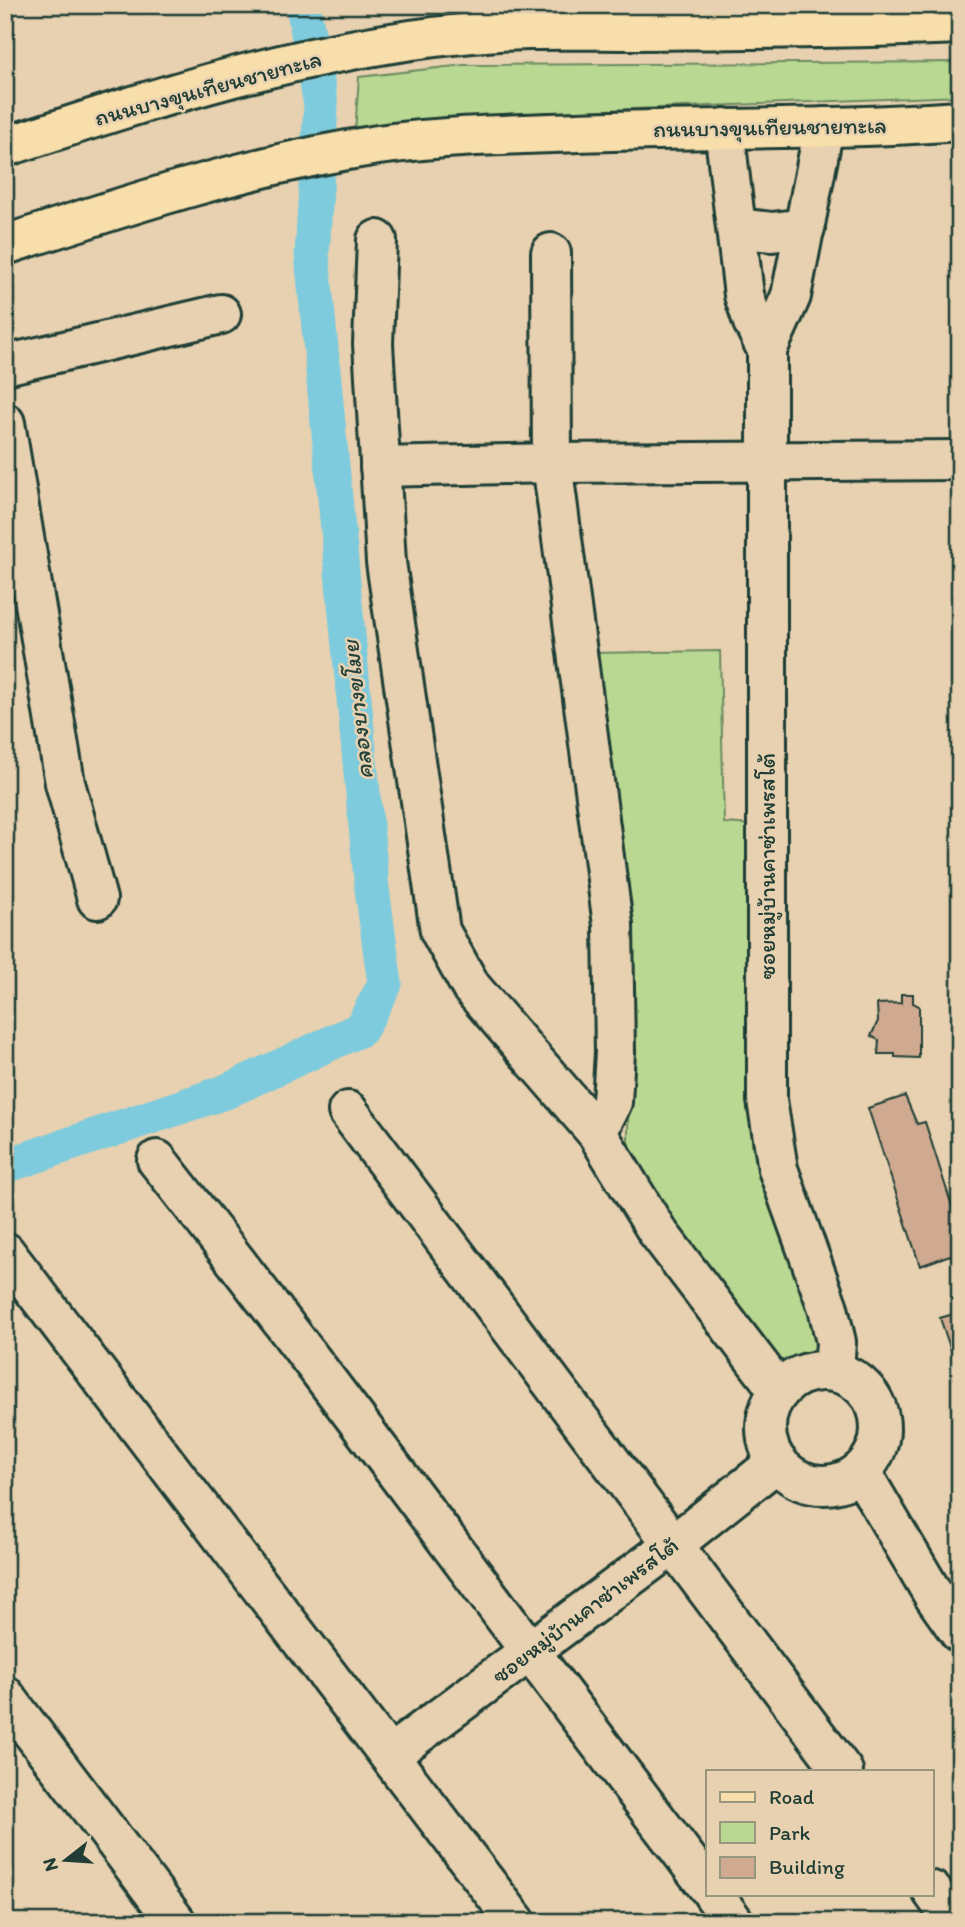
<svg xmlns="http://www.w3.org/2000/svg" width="965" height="1927" font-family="Itim,'Playpen Sans Thai',sans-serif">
	<rect width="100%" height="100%" fill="#e7d1b0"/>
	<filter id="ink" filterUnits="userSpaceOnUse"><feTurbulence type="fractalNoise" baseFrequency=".0143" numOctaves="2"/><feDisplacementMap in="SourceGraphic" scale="14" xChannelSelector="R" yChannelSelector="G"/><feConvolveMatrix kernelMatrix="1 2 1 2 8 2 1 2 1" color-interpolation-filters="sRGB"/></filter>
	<g filter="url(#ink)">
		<g fill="#b9d891" stroke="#6c8a62" stroke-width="2">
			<polygon points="960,62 960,96 506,114 355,131 359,77 464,65"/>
			<polygon points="720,651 724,823 752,825 752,1146 817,1316 819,1344 813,1358 793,1366 778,1366 638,1180 628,1142 629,1035 590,653"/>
		</g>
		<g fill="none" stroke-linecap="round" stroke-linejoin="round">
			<polyline stroke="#7ecbdd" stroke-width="35" points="5,1166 225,1092 361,1029 385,984 372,889 312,254 321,105 303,5"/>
		</g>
		<g fill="#d0aa90" stroke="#1f3d34" stroke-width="2">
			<polygon points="901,994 913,994 913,1003 919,1006 919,1058 895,1057 895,1054 878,1054 879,1040 871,1036 878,1021 877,1004 901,1003"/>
			<polygon points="905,1096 917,1124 925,1122 958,1225 955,1227 960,1240 958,1243 960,1256 953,1259 950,1255 920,1266 868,1108"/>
			<polygon points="960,1312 960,1377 940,1318"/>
		</g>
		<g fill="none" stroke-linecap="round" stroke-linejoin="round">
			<defs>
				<g id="minor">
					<polyline points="824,127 791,296 767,350 767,1100 778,1169 828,1308 836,1342 834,1371"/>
					<polyline points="724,128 744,295 753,322 767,350"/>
					<polyline points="737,228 772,232 805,228"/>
					<polyline points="377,240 373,344 386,562 440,931 471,987 597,1133 657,1231 779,1391"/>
					<polyline points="551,253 552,463 613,925 615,1052 612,1102 597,1133"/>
					<polyline points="5,365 221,314"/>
					<polyline points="5,423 65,783 97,899"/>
					<polyline points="380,467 552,463 960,460"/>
					<polyline points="348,1111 843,1771"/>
					<path d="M157 1160C345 1399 523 1645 708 1887"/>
					<polyline points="5,1252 516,1922"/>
					<circle cx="823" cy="1428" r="57"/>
					<polyline points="861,1472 934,1596 960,1633"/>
					<polyline points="5,1696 176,1922"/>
					<polyline points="390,1755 674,1544 777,1462"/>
					<polyline points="932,1891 954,1922"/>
					<polyline points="713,1894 734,1922"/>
				</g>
				<g id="major">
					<path d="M5 147C155 98 304 49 462 34 518 28 575 30 631 30 741 29 850 29 960 24"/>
					<path d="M5 245C127 205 251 164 378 145 436 137 494 135 552 133 688 127 824 131 960 121"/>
				</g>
			</defs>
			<use href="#minor" stroke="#1f3d34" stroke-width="44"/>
			<use href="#major" stroke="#1f3d34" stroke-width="44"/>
			<use href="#minor" stroke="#e7d1b0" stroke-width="38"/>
			<use href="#major" stroke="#f8deab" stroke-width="38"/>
		</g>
	</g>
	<g text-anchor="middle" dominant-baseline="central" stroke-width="5" stroke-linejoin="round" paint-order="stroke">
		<g font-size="23" fill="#1f3d34" stroke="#e7d1b0">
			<text transform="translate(208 88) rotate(-15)">ถนนบางขุนเทียนชายทะเล</text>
			<text transform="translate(770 127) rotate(-1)">ถนนบางขุนเทียนชายทะเล</text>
			<text transform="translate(767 866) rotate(-90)">ซอยหมู่บ้านคาซ่าเพรสโต้</text>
			<text transform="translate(585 1610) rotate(-37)">ซอยหมู่บ้านคาซ่าเพรสโต้</text>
		</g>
		<g font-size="24" font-style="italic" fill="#24443c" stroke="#e7d1b0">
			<text transform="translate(357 710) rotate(-96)">คลองบางขโมย</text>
		</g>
	</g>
	<rect width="965" height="1927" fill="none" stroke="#e7d1b0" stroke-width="28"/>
	<rect x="14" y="14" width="937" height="1899" fill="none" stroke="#1f3d34" stroke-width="2.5" filter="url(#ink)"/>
	<rect x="706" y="1770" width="228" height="126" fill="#e7d1b0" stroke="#97967e" stroke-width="2"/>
	<rect x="720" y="1792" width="35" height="10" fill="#f8deab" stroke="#97967e" stroke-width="2"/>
	<text x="769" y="1804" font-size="21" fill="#1f3d34">Road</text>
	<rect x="720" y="1822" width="35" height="21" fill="#b9d891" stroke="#97967e" stroke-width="2"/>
	<text x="769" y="1840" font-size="21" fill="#1f3d34">Park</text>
	<rect x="720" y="1857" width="35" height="21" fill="#d0aa90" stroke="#97967e" stroke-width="2"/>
	<text x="769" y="1874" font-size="21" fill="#1f3d34">Building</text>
	<g transform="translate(66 1860) rotate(253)" stroke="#e7d1b0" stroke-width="5" paint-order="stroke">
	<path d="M0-5L12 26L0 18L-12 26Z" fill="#1f3d34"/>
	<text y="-10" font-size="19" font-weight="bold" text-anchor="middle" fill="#1f3d34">N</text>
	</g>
</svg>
